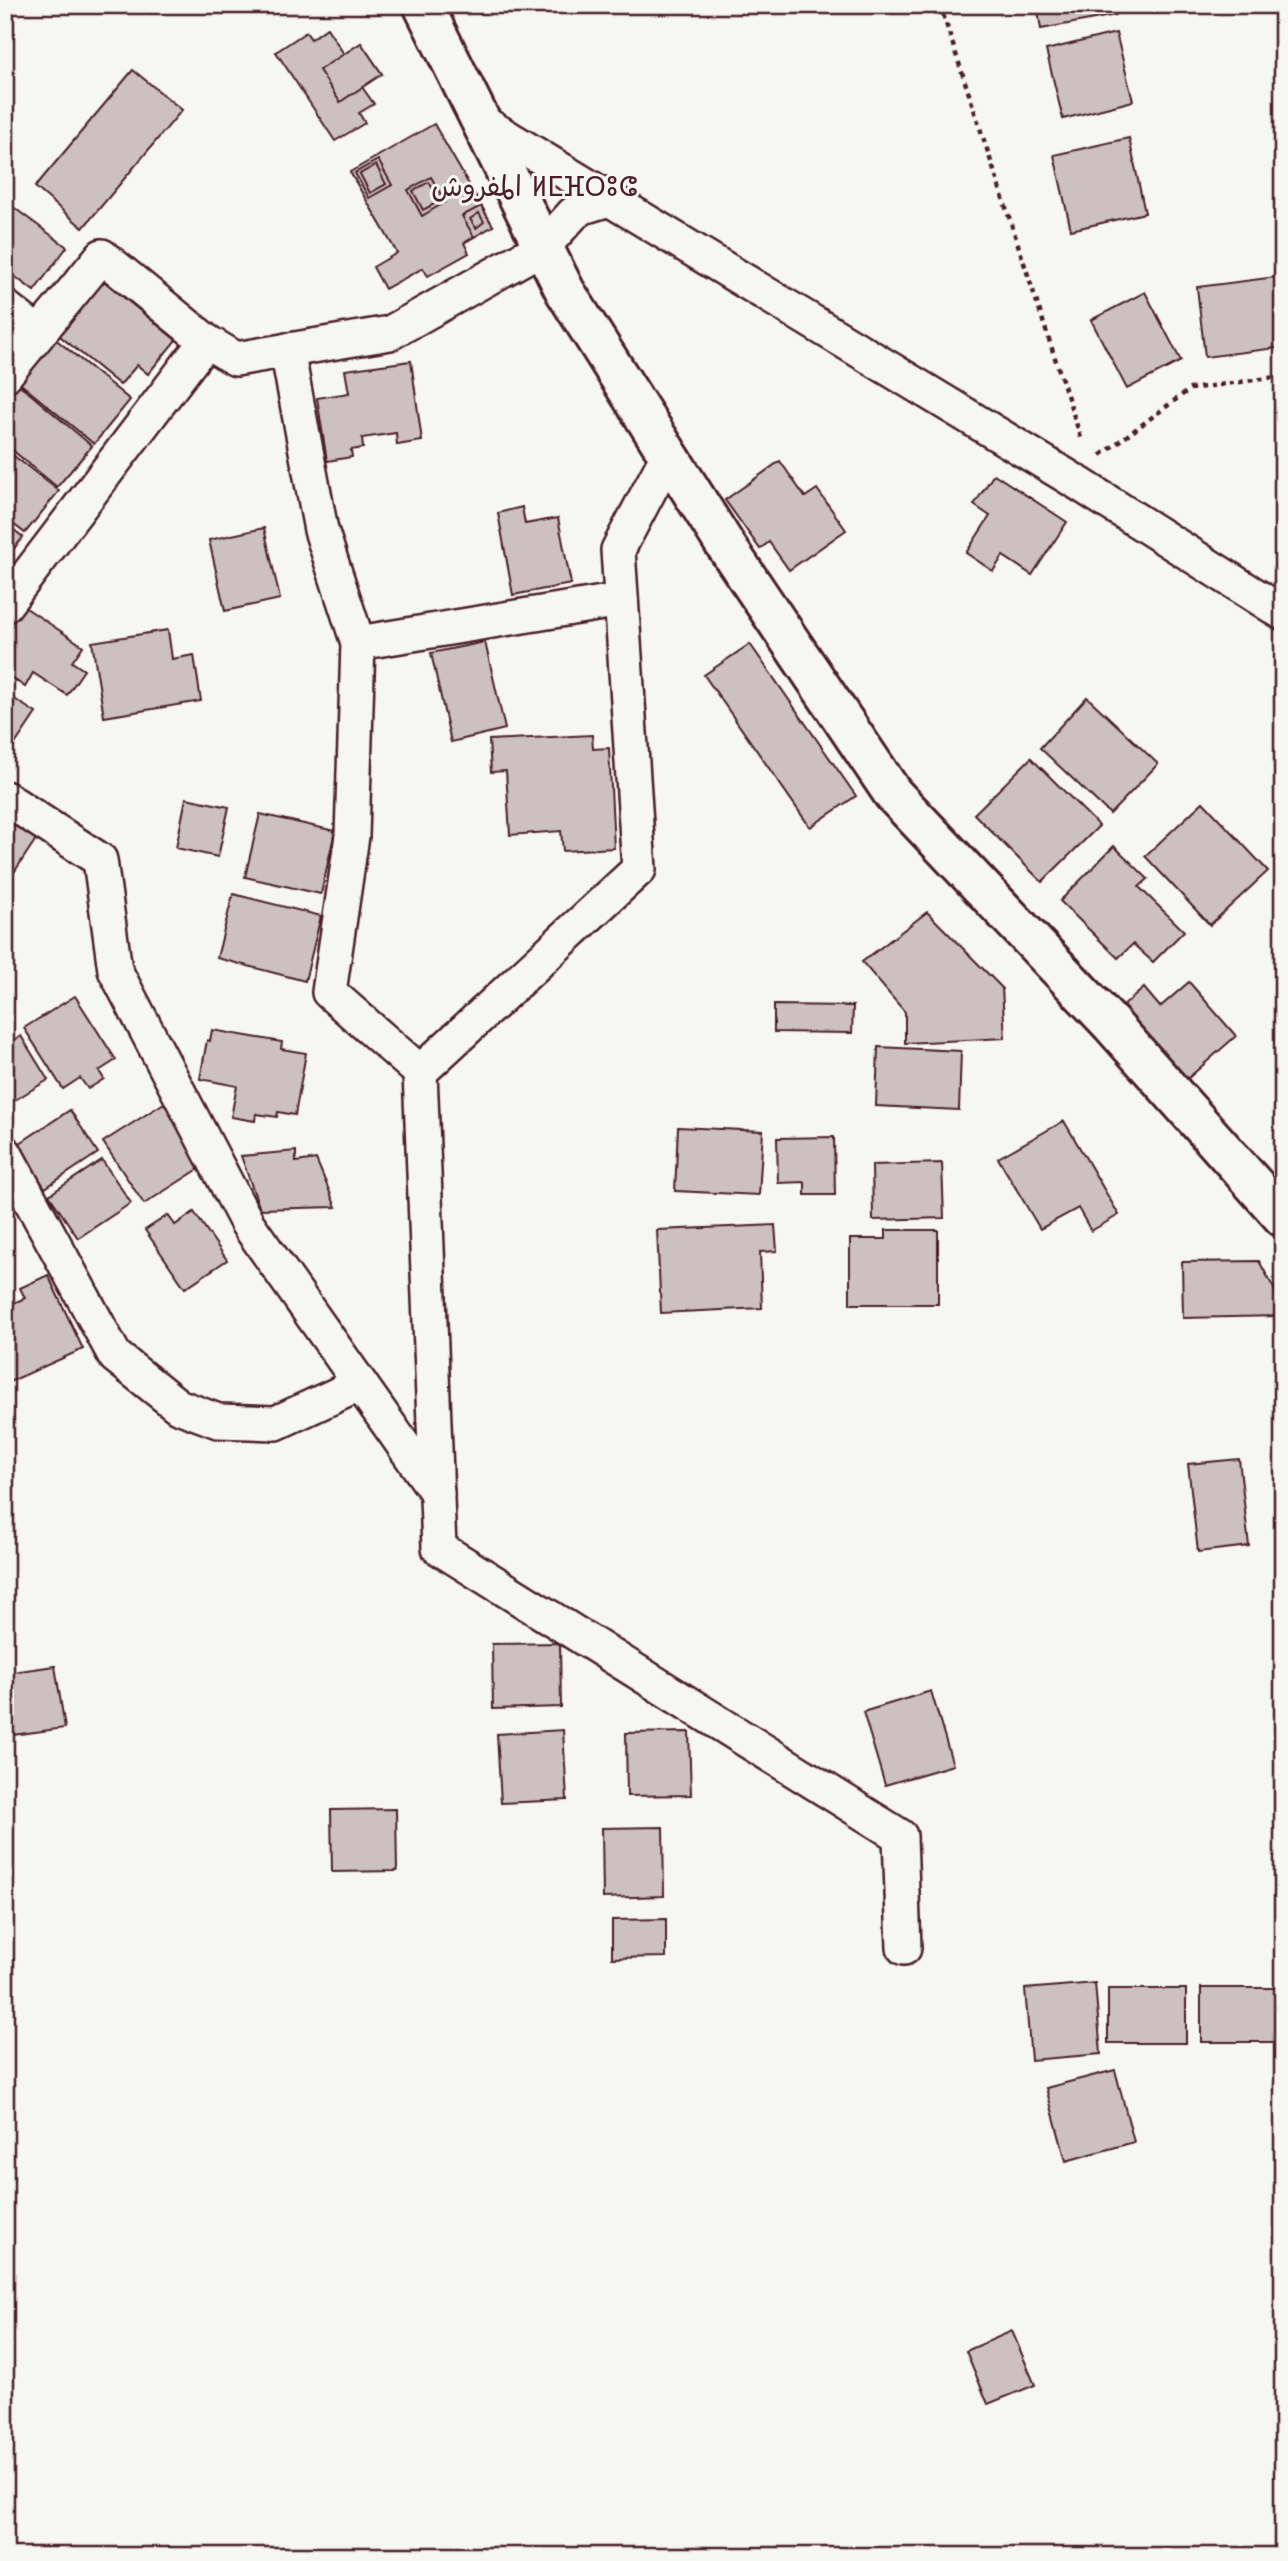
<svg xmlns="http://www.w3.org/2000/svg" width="1288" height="2561" font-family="'Shantell Sans','Playpen Sans Arabic','Noto Sans Tifinagh',sans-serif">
	<rect width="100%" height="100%" fill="#f6f6f2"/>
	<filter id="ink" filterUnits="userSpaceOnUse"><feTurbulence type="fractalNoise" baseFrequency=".0143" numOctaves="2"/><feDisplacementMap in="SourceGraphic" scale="14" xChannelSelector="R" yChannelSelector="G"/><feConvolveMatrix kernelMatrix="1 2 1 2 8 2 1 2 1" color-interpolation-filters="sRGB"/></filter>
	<g filter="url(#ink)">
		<g fill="#ccc1c0" stroke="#4a1f2b" stroke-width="2">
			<polygon points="1037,5 1114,5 1116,15 1041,29"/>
			<polygon points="327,28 344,54 361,43 382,74 362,87 374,104 359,113 365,123 335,141 276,52 306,32 311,39"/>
			<polygon points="1116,33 1133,101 1063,119 1046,50"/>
			<polygon points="361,43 382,74 340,102 319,70"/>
			<polygon points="133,70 182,110 83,228 35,187"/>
			<polygon points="434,124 493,226 464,243 469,253 428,276 423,268 385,289 373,267 397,253 350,172"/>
			<polygon points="1129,138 1145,213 1071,230 1054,155"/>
			<polygon points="378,160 392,185 369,198 355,173"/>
			<polygon points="376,165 386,184 370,193 360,174"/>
			<polygon points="431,177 445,202 422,216 408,190"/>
			<polygon points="429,182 440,201 423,210 413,191"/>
			<polygon points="5,201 67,247 34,291 5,269"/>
			<polygon points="481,206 493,226 474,237 462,216"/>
			<polygon points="479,213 484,222 476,228 470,219"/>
			<polygon points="1283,276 1283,347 1205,357 1197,287"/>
			<polygon points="100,278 176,340 148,374 137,365 120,385 55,332"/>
			<polygon points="1145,292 1181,361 1127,389 1091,320"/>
			<polygon points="5,334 19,345 5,362"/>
			<polygon points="53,337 130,400 94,444 16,380"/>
			<polygon points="411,361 422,441 397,445 396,433 362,438 363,448 351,450 352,457 327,461 317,398 349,393 345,370"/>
			<polygon points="15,381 92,446 57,487 5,444 5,393"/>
			<polygon points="5,449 59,491 25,533 5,518"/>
			<polygon points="780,461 805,497 817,489 846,530 789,570 769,542 760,549 725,500"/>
			<polygon points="994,474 1067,522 1032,575 1003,556 993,571 966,553 990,516 974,505"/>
			<polygon points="522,507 525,524 558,518 571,584 513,595 498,513"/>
			<polygon points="5,523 23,537 5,560"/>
			<polygon points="264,528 280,599 225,611 209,540"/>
			<polygon points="23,606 83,646 72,662 84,670 67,695 33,673 25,687 5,673 5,633"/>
			<polygon points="168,630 172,659 194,655 201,701 104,717 92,642"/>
			<polygon points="485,642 505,729 451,742 431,653"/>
			<polygon points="750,644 856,796 810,827 704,675"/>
			<polygon points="5,693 36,713 5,759"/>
			<polygon points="1087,697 1158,764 1110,814 1040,748"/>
			<polygon points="592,735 593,749 609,748 614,848 563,851 561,831 510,835 506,771 491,772 489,740"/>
			<polygon points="1031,758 1099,826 1042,882 974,814"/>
			<polygon points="186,798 229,807 218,857 176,848"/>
			<polygon points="1203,802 1268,871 1210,925 1145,856"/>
			<polygon points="5,810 40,833 7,883 5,882"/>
			<polygon points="260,814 335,831 321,894 245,877"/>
			<polygon points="1114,846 1148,879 1139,887 1184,931 1153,962 1133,944 1118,958 1060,901"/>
			<polygon points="233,894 321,916 305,981 217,958"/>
			<polygon points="927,912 1002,988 1005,1038 905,1043 905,1012 862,962"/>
			<polygon points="1189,982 1236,1036 1186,1080 1123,1006 1144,988 1160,1007"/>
			<polygon points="75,996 116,1060 99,1071 104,1079 88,1089 80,1078 63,1089 24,1028"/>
			<polygon points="774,1005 853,1006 852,1033 774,1032"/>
			<polygon points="212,1030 282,1042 281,1049 306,1053 295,1115 278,1112 277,1117 256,1114 255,1121 231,1117 237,1086 200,1079 207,1040 210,1041"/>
			<polygon points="21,1036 48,1080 5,1106 5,1046"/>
			<polygon points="878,1047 961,1051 959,1110 876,1106"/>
			<polygon points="164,1103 205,1165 144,1204 103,1142"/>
			<polygon points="70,1110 98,1153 45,1188 17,1145"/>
			<polygon points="1064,1121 1119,1215 1091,1231 1078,1208 1040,1229 998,1158"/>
			<polygon points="678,1127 763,1131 759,1195 675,1191"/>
			<polygon points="834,1137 835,1195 805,1195 805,1182 778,1183 777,1138"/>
			<polygon points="296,1151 296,1162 316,1159 336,1207 260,1209 241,1156"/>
			<polygon points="102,1160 131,1203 78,1238 49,1195"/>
			<polygon points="942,1163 944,1218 873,1220 872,1165"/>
			<polygon points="194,1212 227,1260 185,1288 145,1230 168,1215 175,1225"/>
			<polygon points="775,1225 777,1251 760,1252 762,1308 661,1313 657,1230"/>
			<polygon points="886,1230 938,1230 938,1304 850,1304 850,1239 886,1239"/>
			<polygon points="1259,1261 1283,1305 1283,1316 1183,1318 1182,1262"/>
			<polygon points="48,1275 83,1349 5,1384 5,1307 25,1298 20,1288"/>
			<polygon points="1239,1459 1249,1546 1198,1552 1188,1464"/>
			<polygon points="560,1643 561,1707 493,1709 492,1644"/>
			<polygon points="55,1666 65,1728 5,1736 5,1673"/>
			<polygon points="931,1691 953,1765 885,1785 863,1712"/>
			<polygon points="563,1730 567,1800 501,1803 497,1734"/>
			<polygon points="689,1732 691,1795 627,1796 626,1733"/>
			<polygon points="396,1809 397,1871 332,1872 331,1810"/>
			<polygon points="663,1827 664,1896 603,1898 602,1828"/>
			<polygon points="666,1919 666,1957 612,1958 612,1920"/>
			<polygon points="1095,1983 1101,2054 1031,2060 1025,1989"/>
			<rect x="1201" y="1988" width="78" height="54"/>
			<rect x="1108" y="1989" width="78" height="54"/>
			<polygon points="1115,2070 1134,2142 1066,2161 1046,2088"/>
			<polygon points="1012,2331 1035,2385 988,2404 966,2351"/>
		</g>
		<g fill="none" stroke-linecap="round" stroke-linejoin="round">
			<defs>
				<g id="street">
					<polyline points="479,120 1078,483 1283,613"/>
					<polyline points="5,307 38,333"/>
					<polyline points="206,341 236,359 390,333 543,247 573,214 583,207 609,199"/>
					<polyline points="287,350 321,530 358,643 352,836 329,992 420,1072"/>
					<polyline points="5,375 102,256 206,341 5,605"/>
					<polyline points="668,455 618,550 639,869 420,1072 439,1548 900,1836 904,1948"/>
					<polyline points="358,643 621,600"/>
					<polyline points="5,798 100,860 115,970 247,1223 437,1493"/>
					<polyline points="5,1153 115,1356 178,1406 218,1421 276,1423 360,1384"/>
				</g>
				<polyline id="secondary" points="423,5 565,291 724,543 893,794 1112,1025 1283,1217"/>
			</defs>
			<use href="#street" stroke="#4a1f2b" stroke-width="38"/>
			<use href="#secondary" stroke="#4a1f2b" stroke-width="44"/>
			<g stroke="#4a1f2b" stroke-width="4.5" stroke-dasharray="5 5" stroke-linecap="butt">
				<polyline points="940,5 1082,441"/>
				<polyline points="1101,455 1190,389 1283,376"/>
			</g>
			<use href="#street" stroke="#f6f6f2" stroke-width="33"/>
			<use href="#secondary" stroke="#f6f6f2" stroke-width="38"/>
		</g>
	</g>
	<g text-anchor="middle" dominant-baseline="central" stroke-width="6" stroke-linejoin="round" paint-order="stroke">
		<g font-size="28" fill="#4a1f2b" stroke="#f6f6f2">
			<text x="535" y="186">المفروش ⵍⵎⴼⵔⵓⵛ</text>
		</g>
	</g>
	<rect width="1288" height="2561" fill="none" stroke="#f6f6f2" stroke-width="28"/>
	<rect x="14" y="14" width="1260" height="2533" fill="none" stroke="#4a1f2b" stroke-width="2.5" filter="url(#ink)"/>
</svg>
